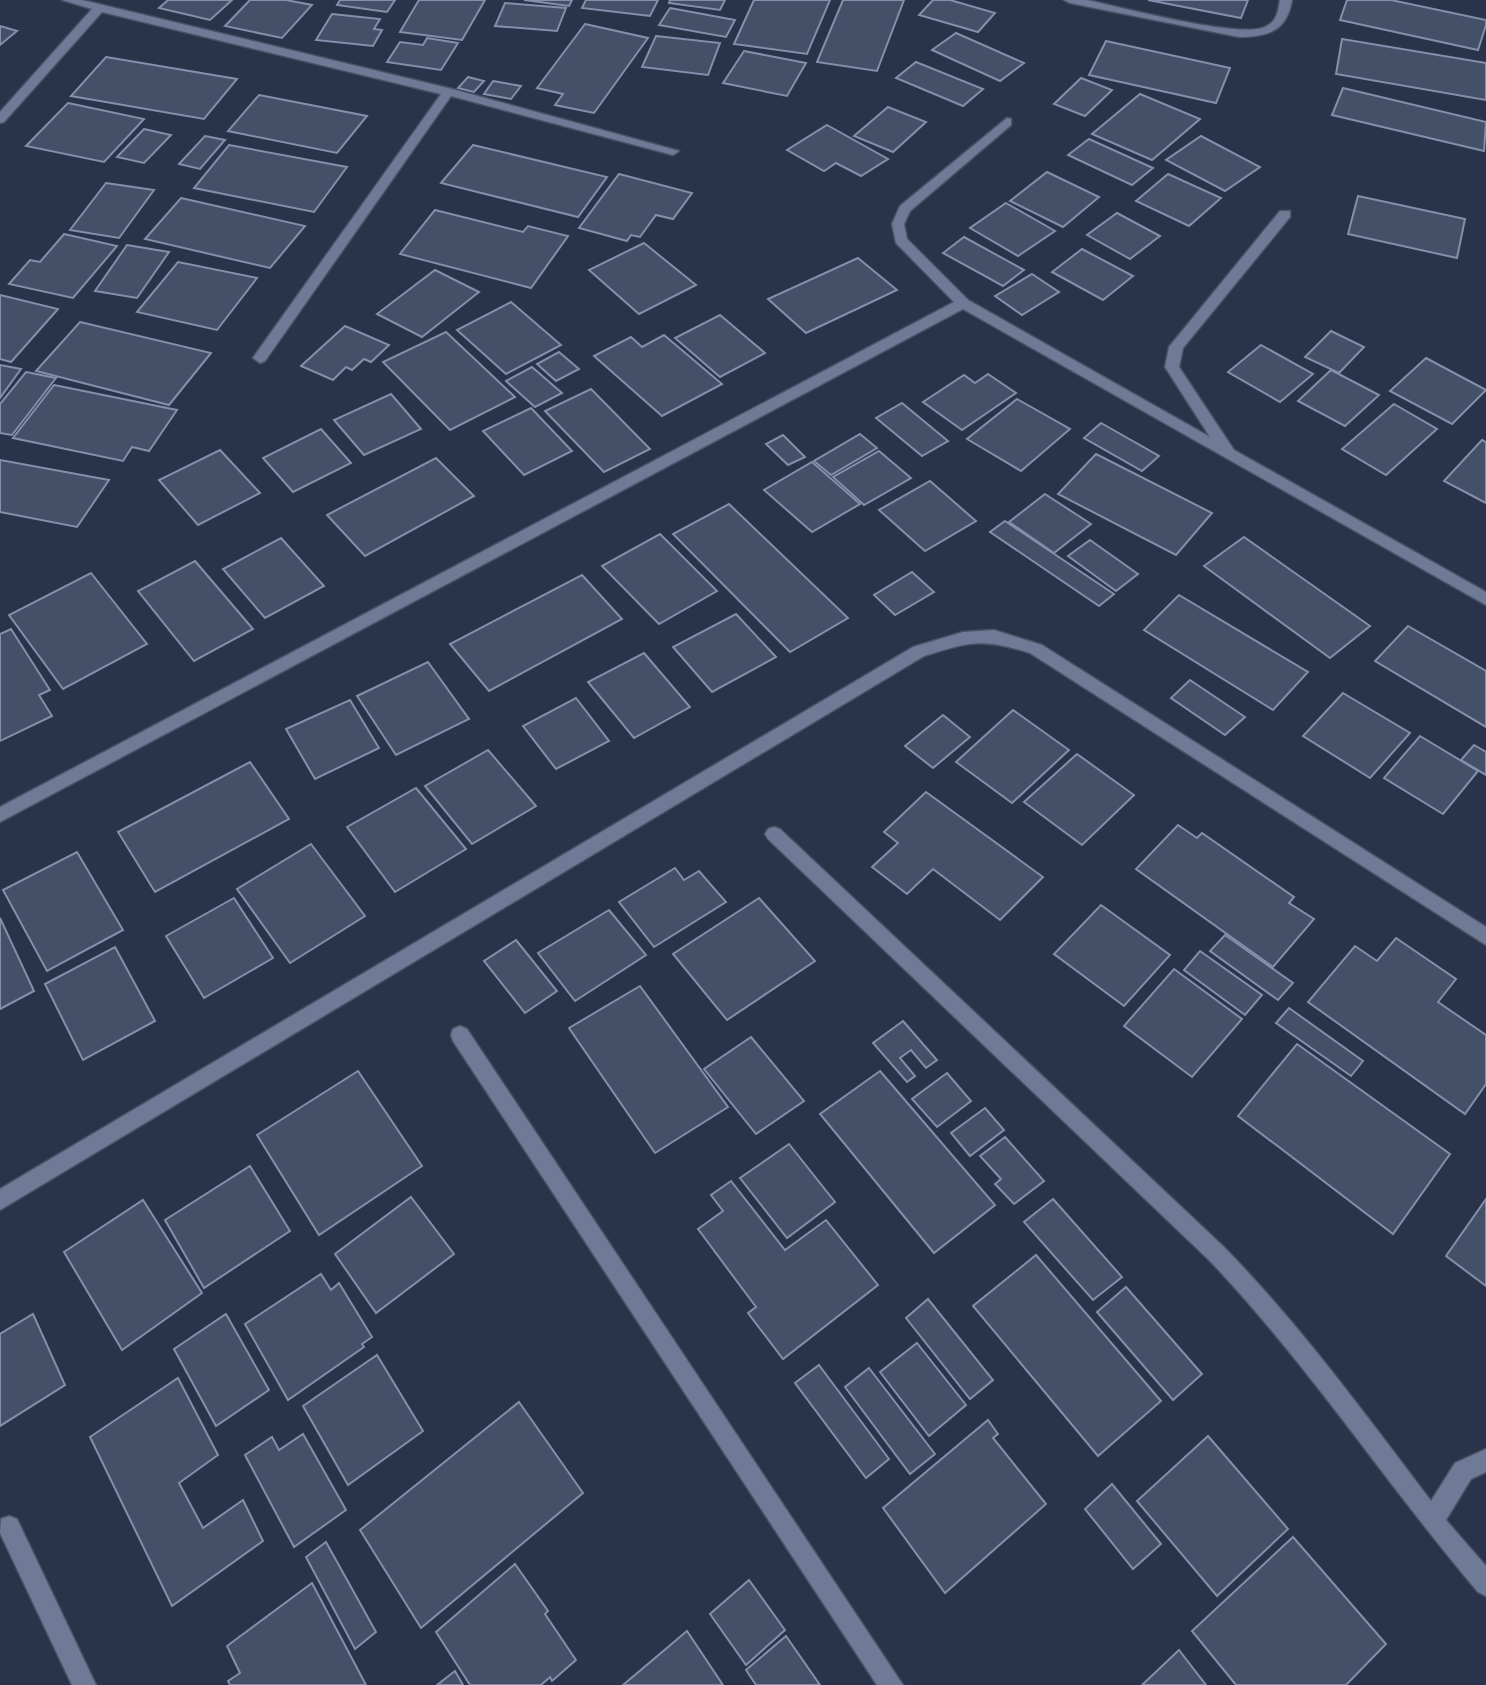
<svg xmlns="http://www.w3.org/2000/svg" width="1486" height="1685" font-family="Lato,sans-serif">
	<rect width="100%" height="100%" fill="#29334a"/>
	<g fill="#444f68" stroke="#838fab" stroke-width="2">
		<polygon points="168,0 232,0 210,20 159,8"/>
		<polygon points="250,0 286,0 312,5 282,38 225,26"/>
		<polygon points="340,0 395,0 387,12 337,5"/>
		<polygon points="419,0 485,0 462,40 400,32"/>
		<polygon points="524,0 572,0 569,6"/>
		<polygon points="586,0 658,0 650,16 582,8"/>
		<polygon points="670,0 725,0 720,10 669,3"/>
		<polygon points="754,0 830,0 807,54 734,44"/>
		<polygon points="843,0 904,0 877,71 817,62"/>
		<polygon points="933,0 950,0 995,13 978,32 919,15"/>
		<polygon points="1148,0 1248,0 1241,18"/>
		<polygon points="1347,0 1391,0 1486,20 1486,25 1478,50 1340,20"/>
		<polygon points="505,3 566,8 557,31 495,26"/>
		<polygon points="670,8 735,20 726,37 659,25"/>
		<polygon points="332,14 380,19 374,29 382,30 373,46 316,40"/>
		<polygon points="585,24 648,38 594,113 555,105 563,94 537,88"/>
		<polygon points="0,26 17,31 0,45"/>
		<polygon points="956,33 1024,63 1000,81 932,50"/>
		<polygon points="656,36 720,43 708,75 642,67"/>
		<polygon points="427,38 458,43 441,70 387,62 400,42 423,45"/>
		<polygon points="1342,39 1486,63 1486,100 1336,74"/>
		<polygon points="1106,41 1230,68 1216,103 1089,75"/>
		<polygon points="744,51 806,63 787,96 723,83"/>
		<polygon points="106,57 237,79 204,119 71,96"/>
		<polygon points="916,62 983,89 963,106 896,78"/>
		<polygon points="468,77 484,81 474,92 458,88"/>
		<polygon points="1081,78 1112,90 1085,116 1054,104"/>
		<polygon points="493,81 521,86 511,99 484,94"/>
		<polygon points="1343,88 1486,122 1484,151 1332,115"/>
		<polygon points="1140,94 1200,119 1152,160 1092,134"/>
		<polygon points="259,95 367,116 337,153 228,131"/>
		<polygon points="68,103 144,119 104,162 26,146"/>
		<polygon points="888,107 926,122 893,152 854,136"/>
		<polygon points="827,125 888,159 861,176 836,163 824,171 787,150"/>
		<polygon points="144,129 171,135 144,163 117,157"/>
		<polygon points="205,136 225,140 200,169 179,164"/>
		<polygon points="1201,136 1260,167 1225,191 1166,160"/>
		<polygon points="1089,139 1153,168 1132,185 1068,155"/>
		<polygon points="229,145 347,167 314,212 194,188"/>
		<polygon points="473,145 607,177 578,217 441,183"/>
		<polygon points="1047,172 1099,197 1063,227 1010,201"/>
		<polygon points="619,174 692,193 673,219 656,215 640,237 631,235 627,241 579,228"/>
		<polygon points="1168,174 1221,198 1189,226 1136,201"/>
		<polygon points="106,183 154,190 119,238 70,230"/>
		<polygon points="1358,196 1465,219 1457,258 1348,234"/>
		<polygon points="181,198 305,226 270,268 145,239"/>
		<polygon points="1006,203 1055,231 1018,256 970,228"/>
		<polygon points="435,210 523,232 528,226 568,236 531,288 400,254"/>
		<polygon points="1117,213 1160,236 1130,259 1087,235"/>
		<polygon points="64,234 117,246 73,298 9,284 30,260 40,262"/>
		<polygon points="964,237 1024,270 1003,286 943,253"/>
		<polygon points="644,243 696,285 639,314 589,270"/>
		<polygon points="127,245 169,252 137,298 95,291"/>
		<polygon points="1082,249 1133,276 1103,300 1052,272"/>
		<polygon points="858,258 897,290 806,333 768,299"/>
		<polygon points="178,262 257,278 217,330 137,312"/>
		<polygon points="435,270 479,292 422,337 377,314"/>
		<polygon points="1032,274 1059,292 1022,315 995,296"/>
		<polygon points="0,295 58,309 11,362 0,359"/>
		<polygon points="511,302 561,345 506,374 457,330"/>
		<polygon points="720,315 765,353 720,377 675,338"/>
		<polygon points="80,322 211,353 169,405 36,371"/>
		<polygon points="345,326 389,345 371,362 364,359 352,370 346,367 333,380 301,366"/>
		<polygon points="1331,331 1364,347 1339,373 1305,357"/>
		<polygon points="446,332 515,397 450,430 383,362"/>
		<polygon points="664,335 722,384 662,416 594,356 631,337 642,347"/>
		<polygon points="1261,345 1313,374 1280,402 1228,372"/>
		<polygon points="559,352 579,369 556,381 537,364"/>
		<polygon points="1426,358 1486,390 1452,424 1390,391"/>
		<polygon points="0,365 21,369 0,398"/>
		<polygon points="532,367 562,393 535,407 506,381"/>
		<polygon points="1331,370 1379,395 1345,426 1298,401"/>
		<polygon points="26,372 56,378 12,435 0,433 0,404"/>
		<polygon points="988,374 1016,393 962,430 923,402 964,375 975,383"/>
		<polygon points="54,385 177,410 149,451 132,447 123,461 13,438"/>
		<polygon points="591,389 650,449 604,472 545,411"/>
		<polygon points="391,394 421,429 364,455 334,420"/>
		<polygon points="1017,399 1070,429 1021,471 967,439"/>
		<polygon points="902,403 948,441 922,456 876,418"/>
		<polygon points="1394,404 1437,429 1386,475 1342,449"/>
		<polygon points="531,408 572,451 524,475 483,431"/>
		<polygon points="1101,423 1159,456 1142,471 1084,438"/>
		<polygon points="321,429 351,463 293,492 263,458"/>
		<polygon points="860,434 877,448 831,475 814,461"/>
		<polygon points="783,435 805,457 788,465 766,444"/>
		<polygon points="1482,440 1486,442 1486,503 1444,481"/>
		<polygon points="220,450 260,493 198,525 159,480"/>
		<polygon points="879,451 911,478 864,505 833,477"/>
		<polygon points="1096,454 1212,513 1176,555 1058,494"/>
		<polygon points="436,458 474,496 365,556 327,515"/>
		<polygon points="0,460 109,480 77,527 0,512"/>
		<polygon points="812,462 860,504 812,532 764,490"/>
		<polygon points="930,481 976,521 925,551 879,510"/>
		<polygon points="1045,494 1091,524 1054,553 1009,522"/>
		<polygon points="729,504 848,618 790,652 673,534"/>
		<polygon points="1005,521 1114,594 1099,606 990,532"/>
		<polygon points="660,534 717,591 659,624 602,566"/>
		<polygon points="1244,537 1370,626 1330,658 1204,566"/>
		<polygon points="281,538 324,586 265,618 223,569"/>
		<polygon points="1090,540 1138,574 1116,591 1068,556"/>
		<polygon points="195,561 253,629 194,661 138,591"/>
		<polygon points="912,572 934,592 895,615 874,595"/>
		<polygon points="91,573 147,644 63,689 9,615"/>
		<polygon points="582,575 622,619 489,691 450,644"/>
		<polygon points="1179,595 1308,672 1273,710 1144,630"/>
		<polygon points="736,614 776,657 712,692 673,647"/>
		<polygon points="1408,626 1486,671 1486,727 1375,661"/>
		<polygon points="11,629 50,690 39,695 52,716 0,741 0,634"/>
		<polygon points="644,653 690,707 634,738 588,682"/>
		<polygon points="428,662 469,719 396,755 357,696"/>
		<polygon points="1190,680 1245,717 1225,735 1171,698"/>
		<polygon points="1343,693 1410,733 1370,778 1303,736"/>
		<polygon points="576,698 609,741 556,769 523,726"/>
		<polygon points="350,700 379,748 315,779 286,729"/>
		<polygon points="1013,710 1069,750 1012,803 956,762"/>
		<polygon points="943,715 970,737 933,768 905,746"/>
		<polygon points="1420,736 1478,771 1443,814 1384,778"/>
		<polygon points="1474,745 1486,752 1486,775 1461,760"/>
		<polygon points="488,750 536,806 472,844 425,786"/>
		<polygon points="1077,754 1134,795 1082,845 1024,802"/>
		<polygon points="250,762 289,819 155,892 118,832"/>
		<polygon points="416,788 466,849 395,892 347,827"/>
		<polygon points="926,792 1043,877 1000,920 933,869 907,894 872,867 898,843 884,832"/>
		<polygon points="1178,825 1197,838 1202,833 1294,897 1289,903 1314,919 1273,967 1136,869"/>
		<polygon points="311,844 365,916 290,963 237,889"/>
		<polygon points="77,852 123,930 47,971 3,890"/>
		<polygon points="675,868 684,880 699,871 726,902 654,947 619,902"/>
		<polygon points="234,898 273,958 204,998 166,936"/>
		<polygon points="759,898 815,961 727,1020 673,954"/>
		<polygon points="1101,905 1170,955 1124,1006 1054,954"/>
		<polygon points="609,910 646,955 575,1001 538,953"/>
		<polygon points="0,918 34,991 0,1009"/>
		<polygon points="1225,935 1293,983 1278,1000 1210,951"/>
		<polygon points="1396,938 1456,979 1438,1002 1486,1035 1486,1084 1465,1114 1308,1002 1355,946 1377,961"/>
		<polygon points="516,940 557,991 525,1013 484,961"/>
		<polygon points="115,947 155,1021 83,1060 45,984"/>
		<polygon points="1200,951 1262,995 1245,1015 1184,970"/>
		<polygon points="1174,969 1242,1019 1192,1077 1124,1026"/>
		<polygon points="640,986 728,1107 655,1153 569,1028"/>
		<polygon points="1289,1008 1363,1061 1351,1076 1276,1023"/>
		<polygon points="903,1021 937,1060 926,1068 911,1050 900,1058 915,1076 907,1082 873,1043"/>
		<polygon points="751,1037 804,1101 756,1134 704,1069"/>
		<polygon points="1297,1044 1450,1154 1393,1234 1238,1116"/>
		<polygon points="358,1071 422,1166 319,1235 257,1135"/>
		<polygon points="880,1071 995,1205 934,1253 820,1114"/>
		<polygon points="947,1073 971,1101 937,1127 912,1099"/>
		<polygon points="985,1108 1004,1130 970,1156 951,1133"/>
		<polygon points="1005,1137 1044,1181 1014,1204 995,1184 1001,1179 980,1156"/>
		<polygon points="789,1144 835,1202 787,1238 740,1178"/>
		<polygon points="250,1166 290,1231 204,1288 165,1220"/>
		<polygon points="731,1181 785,1250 826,1220 878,1285 783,1359 748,1313 756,1307 698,1229 723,1211 711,1195"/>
		<polygon points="411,1197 454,1254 376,1313 335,1254"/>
		<polygon points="1053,1199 1122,1277 1093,1300 1024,1222"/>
		<polygon points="1486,1199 1486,1286 1446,1256"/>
		<polygon points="143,1200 202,1293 122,1350 64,1252"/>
		<polygon points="1036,1255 1161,1401 1098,1456 973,1306"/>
		<polygon points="321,1274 331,1290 339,1283 372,1337 362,1344 364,1347 288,1400 245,1324"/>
		<polygon points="1126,1287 1202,1374 1173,1400 1097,1312"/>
		<polygon points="928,1299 993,1380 970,1399 906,1318"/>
		<polygon points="33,1314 65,1385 0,1426 0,1334"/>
		<polygon points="226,1314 269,1390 216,1426 174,1349"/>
		<polygon points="917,1343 966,1405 929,1436 880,1372"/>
		<polygon points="377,1355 423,1431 348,1485 303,1406"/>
		<polygon points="819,1365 889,1459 866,1478 795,1383"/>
		<polygon points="869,1368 935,1454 910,1474 845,1387"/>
		<polygon points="178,1378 218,1455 179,1483 203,1528 243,1500 263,1541 172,1606 90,1437"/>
		<polygon points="519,1402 583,1493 421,1628 360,1530"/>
		<polygon points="988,1420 998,1434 993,1438 1046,1504 945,1593 883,1508"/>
		<polygon points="303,1434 346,1510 294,1547 245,1455 272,1437 279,1450"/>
		<polygon points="1208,1436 1288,1529 1217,1596 1137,1501"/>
		<polygon points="1112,1484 1161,1544 1133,1569 1085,1509"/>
		<polygon points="1293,1537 1386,1644 1346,1685 1236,1685 1192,1631"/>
		<polygon points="326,1542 376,1632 355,1649 306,1557"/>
		<polygon points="515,1564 548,1611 545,1614 576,1660 552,1681 550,1677 541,1685 470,1685 436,1632"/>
		<polygon points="749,1580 785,1630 746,1665 710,1614"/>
		<polygon points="312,1583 366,1685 230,1685 228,1681 240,1673 227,1646"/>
		<polygon points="687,1631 723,1685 623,1685"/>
		<polygon points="786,1636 820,1685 756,1685 746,1670"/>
		<polygon points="1179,1650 1206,1685 1142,1685"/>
		<polygon points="455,1671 463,1685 437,1685"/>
	</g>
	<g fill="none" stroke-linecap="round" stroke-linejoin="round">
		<defs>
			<g id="minor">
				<polygon points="62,0 82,0 452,89 679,151 673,155 451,96 265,361 260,363 253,358 255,355 441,94 102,12 4,122 0,123 0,112 92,9"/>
				<path d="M1064 0H1087C1120 7 1240 39 1265 27 1277 22 1278 11 1280 0H1292C1287 31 1268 37 1239 37L1070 3Z"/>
				<polygon points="1007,118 1011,119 1011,125 910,211 904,224 907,239 968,300 1210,437 1165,367 1169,347 1280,211 1290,211 1290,217 1183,348 1179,367 1234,450 1486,592 1486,605 963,309 0,822 0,807 954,302 896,243 892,224 900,206"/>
				<path d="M994 630 1042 645 1486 927V945L1030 653C982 638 972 641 924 656L0 1210V1189L913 647 963 632Z"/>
				<path d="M774 827 780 829 1224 1247C1301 1326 1365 1414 1431 1501L1455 1463 1486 1449V1472L1471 1479 1446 1520 1486 1566V1596L1478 1592C1386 1484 1308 1364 1210 1261L768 839 765 834 768 829Z"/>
				<polygon points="460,1026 467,1029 903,1685 877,1685 453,1041 451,1035 453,1029"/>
				<polygon points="9,1516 17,1519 96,1685 72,1685 0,1533 1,1519"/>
			</g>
		</defs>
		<use href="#minor" stroke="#495165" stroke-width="3"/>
		<use href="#minor" fill="#6f7b96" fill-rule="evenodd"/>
	</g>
</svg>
